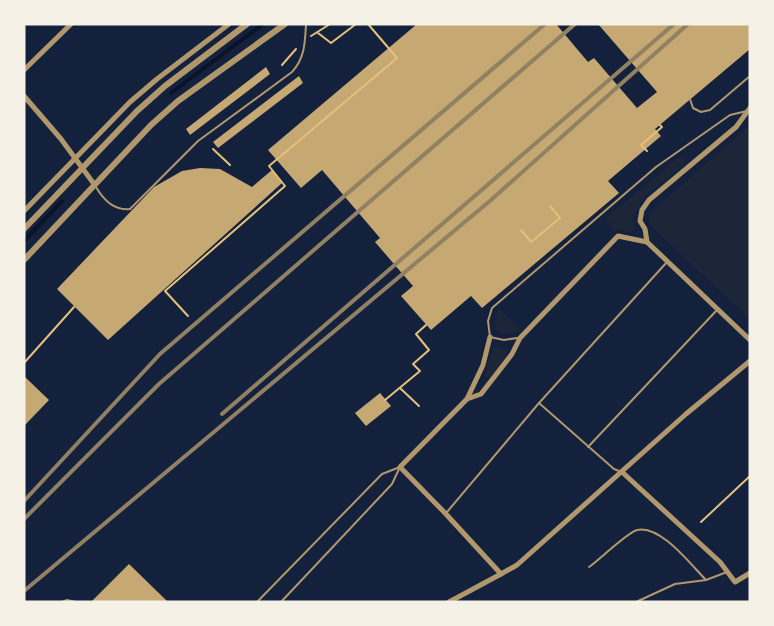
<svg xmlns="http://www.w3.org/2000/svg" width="774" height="626" font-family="Raleway,sans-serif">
	<rect width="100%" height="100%" fill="#14213d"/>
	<g fill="#1d2539">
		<polygon points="750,125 750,319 652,227 649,220 649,214"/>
		<path d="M678 158H685L684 165C668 179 625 204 635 228L632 232 619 230 615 232 606 218Z"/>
		<polygon points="499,309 520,328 515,333 503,334 495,328 495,315"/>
		<path d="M496 346 507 350C506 360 497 370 489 377H485C484 370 491 357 493 348Z"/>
	</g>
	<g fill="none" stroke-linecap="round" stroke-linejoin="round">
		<g stroke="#0b132b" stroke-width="4">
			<polyline points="171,93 263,24"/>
			<polyline points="24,241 62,201"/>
		</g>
	</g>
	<g fill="#c6a872">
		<polygon points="417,24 556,24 588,62 594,58 637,108 657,92 598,24 750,24 750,49 655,129 661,136 608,181 619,193 482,308 471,296 431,330 401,296 413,286 375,242 380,238 322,170 301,188 268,150"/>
		<polygon points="266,67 270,74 190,135 186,129"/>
		<polygon points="299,76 303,83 218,148 213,142"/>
		<polygon points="200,168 220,169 252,187 272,170 282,183 108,340 57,289 154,187 182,171"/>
		<polygon points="24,376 49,400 24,426"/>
		<polygon points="380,393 391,406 366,426 355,413"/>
		<polygon points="129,564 168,602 91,602"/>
	</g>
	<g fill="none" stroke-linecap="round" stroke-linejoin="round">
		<g stroke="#e5c07b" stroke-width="2">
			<polyline points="318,33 331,43 356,24"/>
			<polyline points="311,36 330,24"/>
			<polyline points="282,65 296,49"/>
			<polyline points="213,149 230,165"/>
			<polyline points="647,151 641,145 662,127 660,125"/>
			<polyline points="521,230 531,242 560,218 550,206"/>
			<polyline points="188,316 165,291 285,186 269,166 397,58 368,24"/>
			<polyline points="24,363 74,307"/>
			<polyline points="400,388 419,406"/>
			<polyline points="385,400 420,371 413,364 429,350 416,334 426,325"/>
			<polyline points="701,522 750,476"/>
		</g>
		<g stroke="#b1986c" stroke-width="2">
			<polyline points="690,99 693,108 701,112 710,110 750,76"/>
			<path d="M96 187C103 199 114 211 130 209L198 141 292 72C305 58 305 42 306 24"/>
			<polyline points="517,338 504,340 490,337 488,321 492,308 656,167 730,115 747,111"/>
			<polyline points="539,403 614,469 619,471"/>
			<polyline points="588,447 717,310"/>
			<polyline points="447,512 539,403 667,262"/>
			<path d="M589 567C599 560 628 532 637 530 660 524 691 565 706 580"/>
			<polyline points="62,602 67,600 76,602"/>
			<polyline points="257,602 382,474 400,467"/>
			<polyline points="281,602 392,484 400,467"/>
			<polyline points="636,602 675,584 706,580 727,572"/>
			<polyline points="749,602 750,601"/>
		</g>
		<g stroke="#b1986c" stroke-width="5">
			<polyline points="24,70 71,24"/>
			<polyline points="24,96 61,139 94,184"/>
			<polyline points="24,211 130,102 157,79 229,24"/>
			<polyline points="647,242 645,229 640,221 642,210 649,200 736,127 750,108"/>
			<polyline points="490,337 483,365 467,399 400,467 445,513 501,574 517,565 686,414 750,361"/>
			<polyline points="467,399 481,394 512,354 520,338 618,236 647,242 750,340"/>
			<polyline points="622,472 720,562 735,582 750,573"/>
			<polyline points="449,602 501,574"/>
		</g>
		<g stroke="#b1986c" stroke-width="6">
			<polyline points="24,229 137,111 165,86 247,24"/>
			<polyline points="24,260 151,125 178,101 285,24"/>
		</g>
		<g stroke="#918062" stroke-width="4">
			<polyline points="222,414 674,24"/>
			<polyline points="24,501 160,354 545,24"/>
			<polyline points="24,519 159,384 575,24"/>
			<polyline points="24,591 491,200 688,24"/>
		</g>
	</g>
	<rect width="774" height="626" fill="none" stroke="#f6f1e7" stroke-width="51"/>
</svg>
